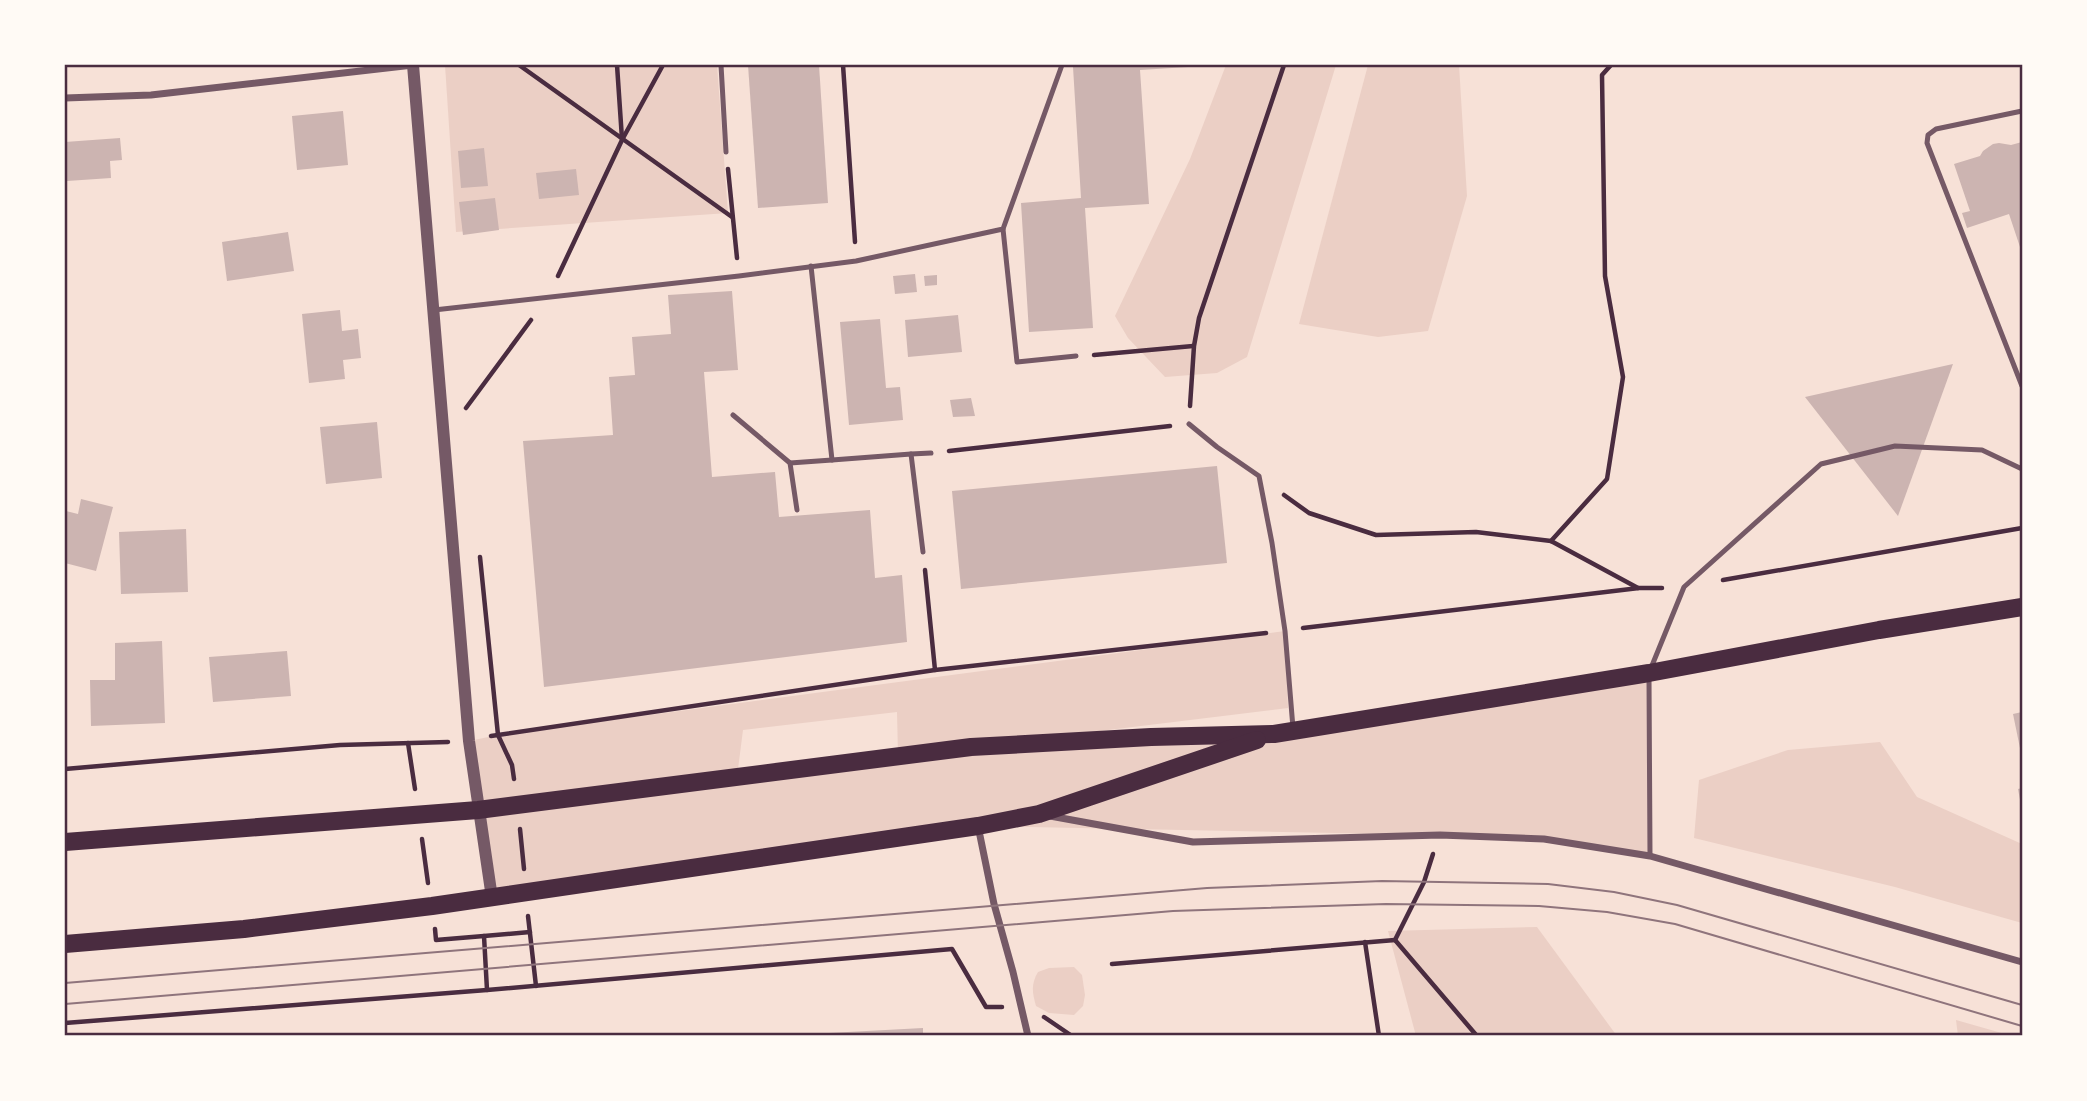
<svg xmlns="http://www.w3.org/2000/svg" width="2087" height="1101" font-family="Helvetica,sans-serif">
	<rect width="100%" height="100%" fill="#f7e1d7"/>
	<g fill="#ebcfc5" fill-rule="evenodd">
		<polygon points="445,65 717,65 728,213 456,232"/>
		<polygon points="1226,65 1336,65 1247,357 1217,373 1165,377 1128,338 1115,316 1190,159"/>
		<polygon points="1368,65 1459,65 1467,196 1428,331 1378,337 1299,324"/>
		<path d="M1285 631 1288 708 986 745 1274 734 1649 673 1650 856 1544 839 1440 835 978 826 492 898 469 741 498 735ZM897 712 898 755 737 777 743 730Z"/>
		<polygon points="1880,742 1917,797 2022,844 2022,923 1895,887 1694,838 1699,780 1788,750"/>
		<polygon points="1537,927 1617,1036 1416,1036 1388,931"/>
		<path d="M1074 967 1082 975 1085 995 1083 1006 1074 1015 1049 1013 1036 1006C1032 992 1031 984 1038 972L1049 968Z"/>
		<polygon points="1956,1020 2012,1036 1958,1036"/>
	</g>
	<g fill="#ccb4b1">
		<polygon points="748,65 819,65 828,203 758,208"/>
		<polygon points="1106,65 1188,65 1188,67 1140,70 1149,204 1085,208 1093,328 1029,332 1021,203 1081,198 1073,67"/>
		<polygon points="343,111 348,165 297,170 292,116"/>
		<polygon points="120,138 122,160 110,161 111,178 67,181 65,142"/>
		<polygon points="2022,142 2022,253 2009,214 1967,228 1962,213 1970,211 1954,164 1980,156 1983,151 1993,144 1999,143 2011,145"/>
		<polygon points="484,148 488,186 461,188 458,151"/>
		<polygon points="576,169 579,195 539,199 536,173"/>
		<polygon points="495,198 499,230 463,235 459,202"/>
		<polygon points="288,232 294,271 227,281 222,242"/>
		<polygon points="915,274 917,292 895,294 893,276"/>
		<polygon points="937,275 937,285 925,286 924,276"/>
		<polygon points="732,291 738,370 704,372 712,477 775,472 779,517 870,510 875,578 902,575 907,642 544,687 523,441 613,435 609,377 635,375 632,337 671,334 668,295"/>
		<polygon points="340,310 342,331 358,329 361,358 343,360 345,379 309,383 302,314"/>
		<polygon points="958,315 962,352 908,357 905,320"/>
		<polygon points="880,319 886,388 900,387 903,420 849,425 840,322"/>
		<polygon points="1953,364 1898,516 1805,397"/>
		<polygon points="971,398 975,416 953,417 950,400"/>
		<polygon points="377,422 382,478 326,484 320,427"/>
		<polygon points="1217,466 1227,563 961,589 952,491"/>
		<polygon points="81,499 113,507 96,571 65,563 65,516 66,511 78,514"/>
		<polygon points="186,529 188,592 121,594 119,532"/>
		<polygon points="162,641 165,723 91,726 90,680 115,680 115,643"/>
		<polygon points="287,651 291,696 213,702 209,657"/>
		<polygon points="2022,712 2022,753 2021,753 2013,714"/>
		<polygon points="2022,788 2022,805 2021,805 2018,789"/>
		<polygon points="923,1028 923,1036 810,1036 810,1034"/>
	</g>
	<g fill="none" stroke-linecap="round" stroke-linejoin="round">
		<g stroke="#4a2c40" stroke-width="4.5">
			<polyline points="519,65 732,217"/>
			<polyline points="617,65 622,139"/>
			<polyline points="843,65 855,242"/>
			<polyline points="728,169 737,258"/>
			<polyline points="558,276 622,140 663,65"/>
			<polyline points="1094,355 1193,346"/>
			<polyline points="1190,406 1194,346 1199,318 1284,65"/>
			<polyline points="466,408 531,320"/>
			<polyline points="949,451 1170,426"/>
			<polyline points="1284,495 1309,513 1376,535 1476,532 1551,541 1638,588"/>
			<polyline points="1551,541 1607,479 1623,377 1605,276 1602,75 1611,65"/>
			<polyline points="480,557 498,735 512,765 514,779"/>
			<polyline points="925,570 935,670"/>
			<polyline points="1723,580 2022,528"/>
			<polyline points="1303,628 1639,588 1662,588"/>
			<polyline points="491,736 935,670 1266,633"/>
			<polyline points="408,743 415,789"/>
			<polyline points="65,769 340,745 448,742"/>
			<polyline points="520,829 524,869"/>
			<polyline points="422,839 428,883"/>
			<polyline points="528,916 536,986"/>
			<polyline points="435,929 436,940 484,936 487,990 952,949 986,1007 1002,1007"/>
			<polyline points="484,936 530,932"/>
			<polyline points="1395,940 1477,1036"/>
			<polyline points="1395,940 1424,882 1433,854"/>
			<polyline points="1365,942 1379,1036"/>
			<polyline points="1112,964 1395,940"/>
			<polyline points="1044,1017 1072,1036"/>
			<polyline points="65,1023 487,990"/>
		</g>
		<g stroke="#755966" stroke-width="5">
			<polyline points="721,65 726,152"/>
			<polyline points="2022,111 1936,129 1928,135 1927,143 2022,386"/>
			<polyline points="1003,229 1017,362 1076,356"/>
			<polyline points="434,310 739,276 856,261 1003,229 1062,65"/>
			<polyline points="733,415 790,463 797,510"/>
			<polyline points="1189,424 1217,447 1259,476 1272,543 1285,631 1293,728"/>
			<polyline points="911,454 931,453"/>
			<polyline points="832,460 911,454 923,552"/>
			<polyline points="790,463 832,460 811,266"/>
			<polyline points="1651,668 1684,587 1821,464 1895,446 1982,450 2022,469"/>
			<polyline points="1649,678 1650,856"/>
		</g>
		<g stroke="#755966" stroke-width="7">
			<polyline points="65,98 151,95 413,65"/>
			<polyline points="1050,816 1193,842 1440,835 1544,839 1650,856 2022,962"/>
			<polyline points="978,826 994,904 1013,972 1028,1036"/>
		</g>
		<polyline stroke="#755966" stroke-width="12" points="413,65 469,741 492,898"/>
		<g stroke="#4a2c40" stroke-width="18">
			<polyline points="65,842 478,810 971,747 1151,737 1274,734 1649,673 1879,630 2022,607"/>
			<polyline points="65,944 244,929 432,906 978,826 1039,814 1257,740"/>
		</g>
		<g stroke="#8f747c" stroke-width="2">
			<polyline points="65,983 1207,888 1382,881 1548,884 1614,892 1677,905 2022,1005"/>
			<polyline points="65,1004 1173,911 1386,904 1539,906 1607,912 1675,924 2022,1026"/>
		</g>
	</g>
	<rect width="2087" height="1101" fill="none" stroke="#fffaf5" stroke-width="133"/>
	<rect x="66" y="66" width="1955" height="968" fill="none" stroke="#4a2c40" stroke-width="2.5"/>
</svg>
